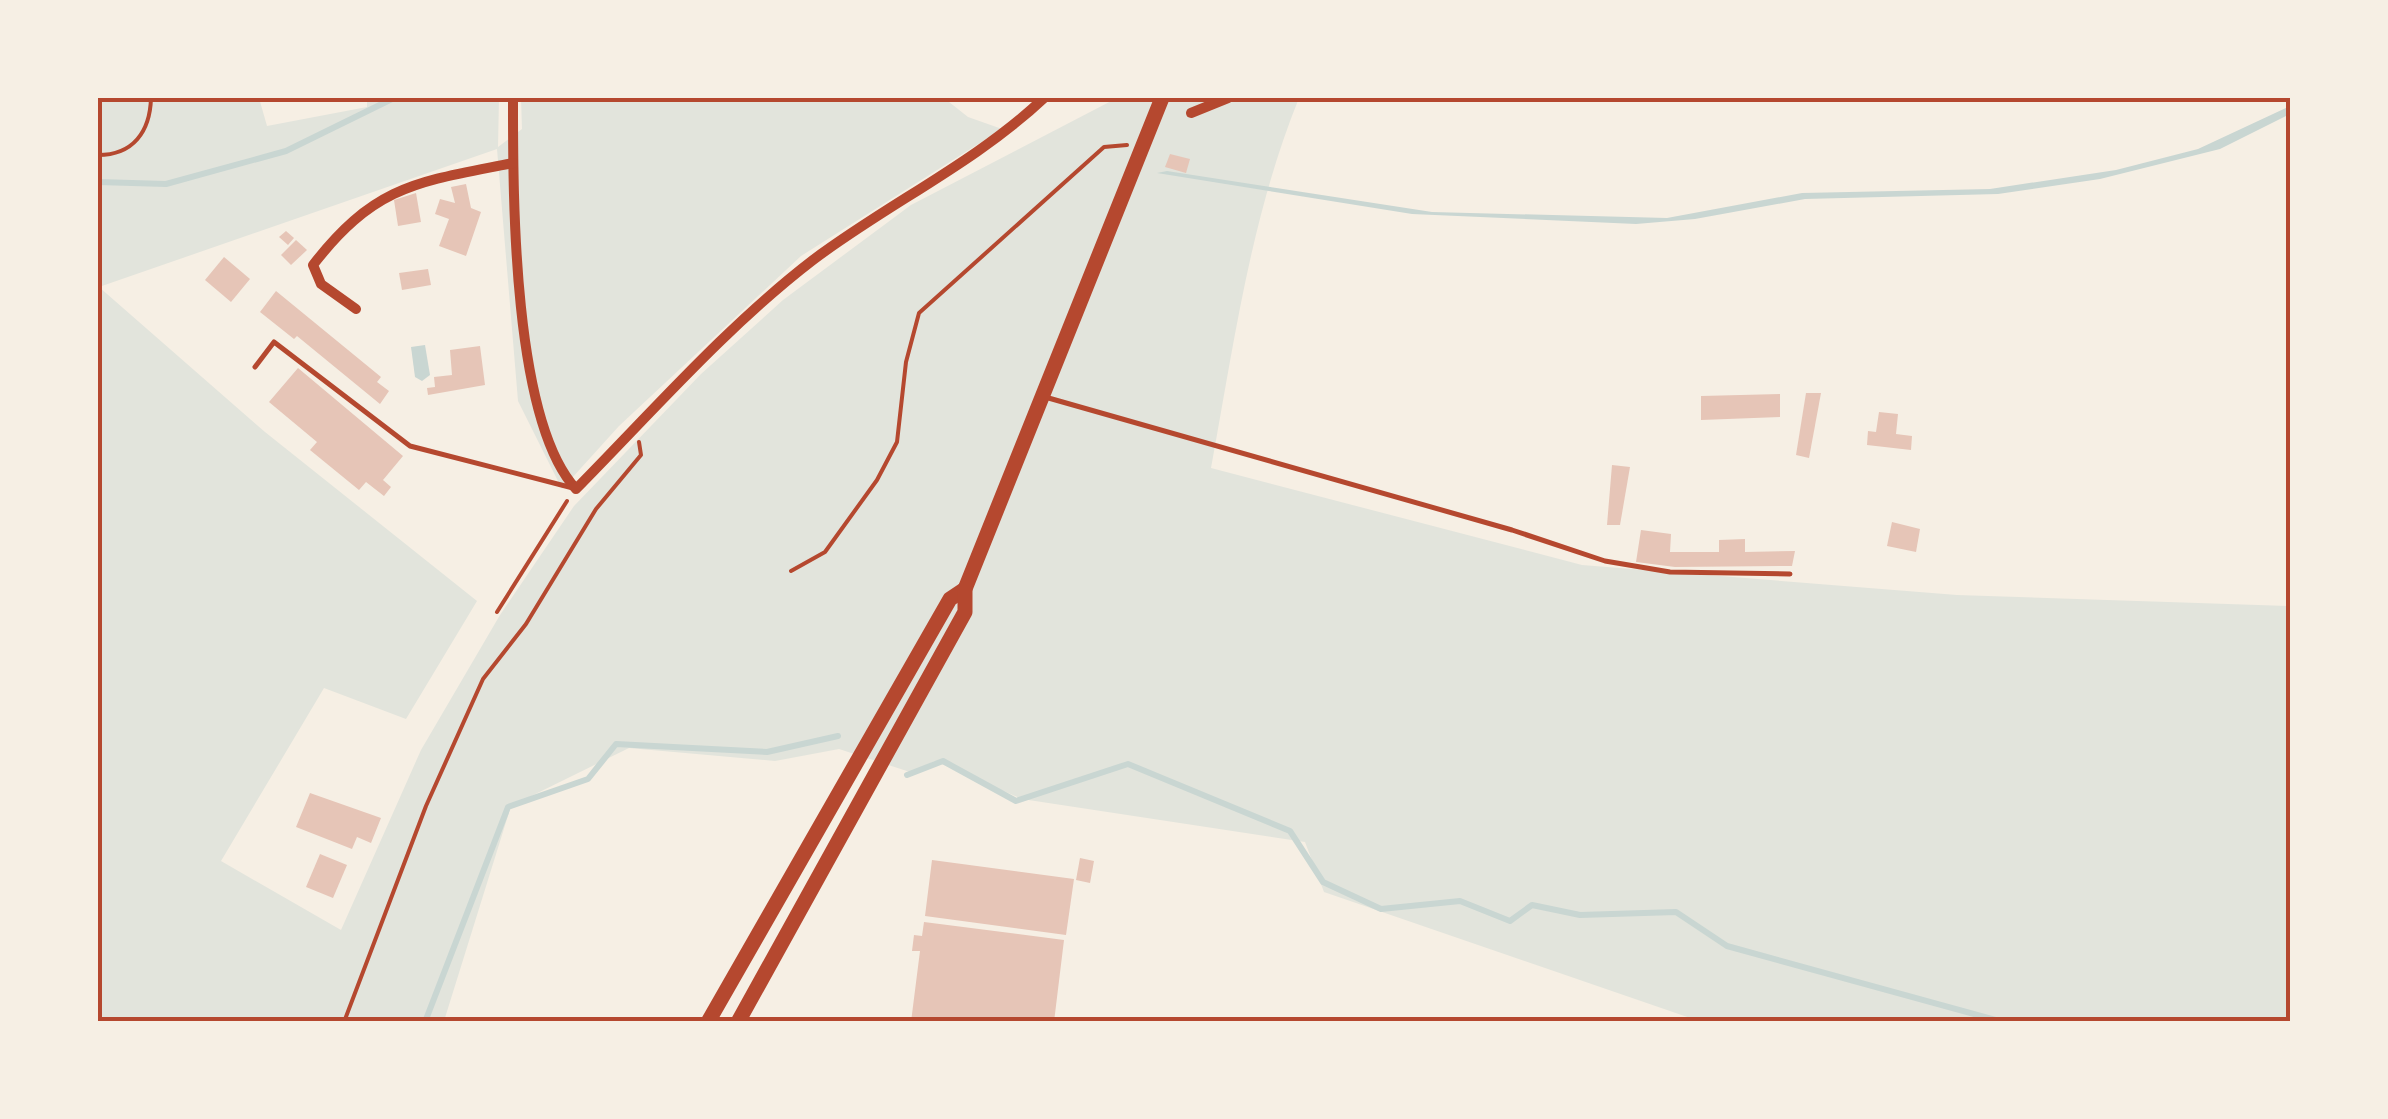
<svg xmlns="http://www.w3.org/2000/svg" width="2388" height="1119" font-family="Ubuntu,sans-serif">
	<rect width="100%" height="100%" fill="#f6efe4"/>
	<path fill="#e2e4dc" d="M98 98H259L267 126 367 107V98H499L498 147 522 129 521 98H944L968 117 1002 129 801 256 619 426 562 489 518 401 497 149 99 287 265 432 477 601 406 719 324 688 221 861 341 930 421 750 500 615 574 506 701 374 783 300 911 205 1117 98H1299C1251 216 1234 343 1211 468L1582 565 1957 595 2290 606V1021H1699L1324 892 1305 842 1022 799 935 761 910 772 839 749 775 761 629 748 511 806 444 1021H98Z"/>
	<g fill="#c9d6d2">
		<polygon points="2290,106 2290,114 2220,149 2100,179 1998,194 1805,199 1695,219 1636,224 1412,214 1157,173 1167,171 1432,212 1667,218 1802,193 1990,189 2116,170 2198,149"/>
		<polygon points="425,345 430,375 422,381 415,377 411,347"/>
	</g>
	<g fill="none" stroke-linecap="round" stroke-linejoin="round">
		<g stroke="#c9d6d2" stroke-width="6">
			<polyline points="98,182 166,184 286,151 394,98"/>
			<polyline points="907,775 943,761 1016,801 1128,764 1290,831 1323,882 1381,909 1460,901 1510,921 1532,905 1580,915 1676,912 1727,946 2003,1022"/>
			<polyline points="425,1022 508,807 588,779 616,744 767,752 838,736"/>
		</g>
	</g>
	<g fill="#e6c5b7">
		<polygon points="1170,154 1190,159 1186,173 1165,167"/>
		<polygon points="466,184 471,208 481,212 466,256 439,246 449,219 435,214 440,199 455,203 451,187"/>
		<polygon points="416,193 421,222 398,226 394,200"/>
		<polygon points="286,231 294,238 288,245 279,237"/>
		<polygon points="296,240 307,250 291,265 281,255"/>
		<polygon points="224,257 250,279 231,302 205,280"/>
		<polygon points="428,269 431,285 402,290 399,273"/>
		<polygon points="276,291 381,377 377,382 389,391 380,404 297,336 294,339 260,312"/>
		<polygon points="480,346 485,385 428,395 427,388 435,387 434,377 452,375 450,350"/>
		<polygon points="298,368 403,456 383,480 391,487 384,496 366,482 359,490 310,450 317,442 269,402"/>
		<polygon points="1806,393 1821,393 1809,458 1796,455"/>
		<polygon points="1780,394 1780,417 1701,420 1701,396"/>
		<polygon points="1879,412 1898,414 1896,434 1912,436 1911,450 1867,445 1868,431 1876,432"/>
		<polygon points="1612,465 1630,467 1620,525 1607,525"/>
		<polygon points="1892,522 1920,529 1916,552 1887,546"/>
		<polygon points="1641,530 1671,534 1670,552 1719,552 1719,540 1745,539 1745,552 1795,551 1792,566 1675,567 1636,562"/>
		<polygon points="310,793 381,818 371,843 357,837 352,849 296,827"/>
		<polygon points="320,854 347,865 333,898 306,887"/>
		<polygon points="1080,858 1094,861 1090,883 1076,880"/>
		<polygon points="932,860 1074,879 1066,935 925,916"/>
		<polygon points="924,922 1064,940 1054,1022 911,1022 920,951 912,951 914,935 922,936"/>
	</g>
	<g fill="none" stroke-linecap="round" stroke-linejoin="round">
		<g stroke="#b5482f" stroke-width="4">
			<path d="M98 155C133 155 150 132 151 98"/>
			<polyline points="791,571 825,552 877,480 897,442 906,362 919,313 1104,147 1127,145"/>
			<polyline points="497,612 567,501"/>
			<polyline points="344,1022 426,806 483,679 526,624 596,509 641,455 639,442"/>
		</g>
		<g stroke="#b5482f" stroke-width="5">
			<polyline points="255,367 274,342 410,446 573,488"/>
			<polyline points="1045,397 1512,530 1605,561 1670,572 1790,574"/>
		</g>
		<g stroke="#b5482f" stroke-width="10">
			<path d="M513 98C513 192 512 420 576 489 652 412 727 326 813 260 889 203 975 163 1044 98"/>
			<polyline points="1191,113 1228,98"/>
			<path d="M356 309 321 284 313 265C376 184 418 182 513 163"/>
		</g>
		<g stroke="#b5482f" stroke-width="15">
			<polyline points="708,1022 950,599 965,589"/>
			<polyline points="738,1022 965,612 965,589 1162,98"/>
		</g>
	</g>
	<rect width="2388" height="1119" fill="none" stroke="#f6efe4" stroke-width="200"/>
	<rect x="100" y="100" width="2188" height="919" fill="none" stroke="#b5482f" stroke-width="4"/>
</svg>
